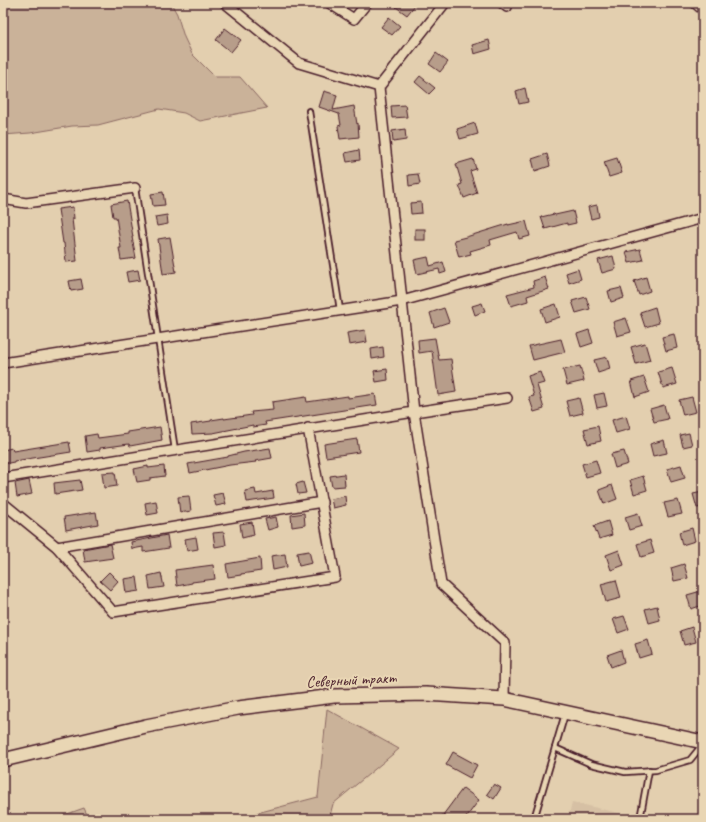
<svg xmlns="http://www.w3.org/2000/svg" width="706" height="822" font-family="Caveat,sans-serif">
	<rect width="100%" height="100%" fill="#e3cfaf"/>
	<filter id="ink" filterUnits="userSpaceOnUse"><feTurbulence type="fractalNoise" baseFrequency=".025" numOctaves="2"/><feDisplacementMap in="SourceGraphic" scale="8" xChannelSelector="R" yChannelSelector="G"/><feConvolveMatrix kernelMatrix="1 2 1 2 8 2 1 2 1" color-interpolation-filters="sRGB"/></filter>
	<g filter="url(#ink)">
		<polygon fill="#d6c0a4" points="572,802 635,817 634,819 568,819"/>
		<g fill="#cab299" stroke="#8a6862">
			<polygon points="3,3 171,3 177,14 184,37 192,54 215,77 240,77 267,108 200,121 184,113 159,109 98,125 72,126 30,133 3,135"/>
			<polygon points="327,709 399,749 333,804 329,819 239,819 238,818 318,797"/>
			<polygon points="84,808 89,819 53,819"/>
		</g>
		<g fill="#b79d8a" stroke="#4a1f2b">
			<polygon points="399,3 412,3 415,5 407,15 396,7"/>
			<polygon points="389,17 400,26 392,35 381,27"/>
			<polygon points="225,28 241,40 231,52 216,40"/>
			<polygon points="489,40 491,49 474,54 472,45"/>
			<polygon points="436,53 448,62 440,72 429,64"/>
			<polygon points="420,76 435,88 429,94 415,82"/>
			<polygon points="525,88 528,102 519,104 516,91"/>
			<polygon points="324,91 337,95 333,110 354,106 357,124 358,123 359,137 340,139 338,126 341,125 339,114 319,107"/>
			<polygon points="405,105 407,117 392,118 391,106"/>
			<polygon points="475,123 478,134 460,139 457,129"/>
			<polygon points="405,129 406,140 393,142 392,131"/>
			<polygon points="359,150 360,160 347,162 345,153"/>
			<polygon points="547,154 550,166 535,171 532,159"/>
			<polygon points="617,158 622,173 609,177 604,162"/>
			<polygon points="473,159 476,169 470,171 477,193 464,198 459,185 462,184 456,164"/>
			<polygon points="418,174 420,184 409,186 408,175"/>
			<polygon points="163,192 165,205 153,206 151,194"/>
			<polygon points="127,201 133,237 132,237 136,258 121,260 119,248 121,248 116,217 113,217 111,204"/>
			<polygon points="421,202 422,213 411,214 410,203"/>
			<polygon points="597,205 599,217 591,219 588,207"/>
			<polygon points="73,207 74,219 72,219 77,261 66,262 64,243 63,243 58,209"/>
			<polygon points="573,211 576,223 567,225 567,223 545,229 541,217 554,214 555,215"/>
			<polygon points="167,215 168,224 157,226 155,217"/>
			<polygon points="526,221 530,236 519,239 517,232 490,240 491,245 470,251 471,254 459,257 454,240 466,237 508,224 508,225"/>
			<rect x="415" y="229" width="10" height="11"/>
			<polygon points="170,237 176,272 163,274 158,239"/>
			<polygon points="640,249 643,260 629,263 626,252"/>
			<polygon points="613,256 616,269 602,273 598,260"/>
			<polygon points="428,257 430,266 443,262 446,272 440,274 439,269 417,274 414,260"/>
			<polygon points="578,269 581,279 569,283 566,273"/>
			<polygon points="138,270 140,280 128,282 126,272"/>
			<polygon points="545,277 549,289 527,296 528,301 511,306 507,294 534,287 533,281"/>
			<polygon points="646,277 650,291 639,295 634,281"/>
			<polygon points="81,279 83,289 71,291 69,281"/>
			<polygon points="621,288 624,298 611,302 608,291"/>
			<polygon points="586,297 590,309 576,313 572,301"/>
			<polygon points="482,303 485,311 475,315 472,306"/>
			<polygon points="556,304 560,317 545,322 541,309"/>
			<polygon points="655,307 659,323 645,327 640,312"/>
			<polygon points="444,308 449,322 434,327 430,313"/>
			<polygon points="626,318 631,332 617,336 613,322"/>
			<polygon points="365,330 367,342 349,345 347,333"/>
			<polygon points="589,330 593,343 581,347 577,334"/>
			<polygon points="674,334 677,348 666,351 662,337"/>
			<polygon points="435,338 439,360 451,359 456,392 438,395 432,351 419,353 418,340"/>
			<polygon points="561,339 565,352 533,360 529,346"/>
			<polygon points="645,343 650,360 636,364 631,347"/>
			<polygon points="383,347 384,357 372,359 371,349"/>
			<polygon points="607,357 610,369 598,373 594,360"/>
			<polygon points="580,366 584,381 567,385 563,370"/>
			<polygon points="672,368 677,384 663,388 658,372"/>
			<polygon points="387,369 388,380 376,382 374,371"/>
			<polygon points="540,372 544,383 537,385 544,409 534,412 529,397 534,396 528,376"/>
			<polygon points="644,377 649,392 635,397 631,381"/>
			<polygon points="604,393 607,406 597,408 594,395"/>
			<polygon points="375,394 377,405 265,422 266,425 253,427 253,425 213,433 192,434 191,424 211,421 211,420 224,418 224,419 252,415 251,412 273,410 272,402 306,397 307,402 348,396 348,398"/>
			<polygon points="692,397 696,412 683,415 679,400"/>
			<polygon points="579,398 583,413 570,416 566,401"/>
			<polygon points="664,405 668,419 654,422 650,409"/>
			<polygon points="626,416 630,429 616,433 612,420"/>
			<polygon points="598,426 601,441 588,444 584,429"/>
			<polygon points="160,427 162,440 130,446 129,444 100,448 100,450 87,452 85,436 97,434 98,438 128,434 128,432"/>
			<polygon points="689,433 692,445 683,447 680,435"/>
			<polygon points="357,439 359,452 326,457 324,444"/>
			<polygon points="664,440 667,453 653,456 650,444"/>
			<polygon points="69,442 71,452 14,461 14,462 3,464 3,450 12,448 13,451"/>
			<polygon points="270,448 272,458 255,461 256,462 230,465 190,473 188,464 228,457 228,456 244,452"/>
			<polygon points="624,451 628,464 615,468 611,454"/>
			<polygon points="596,460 600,473 586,477 582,464"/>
			<polygon points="681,465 685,478 671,482 667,469"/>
			<polygon points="148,466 148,468 164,466 165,476 150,478 150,480 137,482 134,469"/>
			<polygon points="115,472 117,486 104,488 102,473"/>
			<polygon points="344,474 345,486 332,487 330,476"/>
			<polygon points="643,476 647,490 634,494 630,480"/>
			<polygon points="29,480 32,494 17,497 15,483"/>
			<polygon points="80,480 82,490 55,494 54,483"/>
			<polygon points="303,482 306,493 298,494 296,484"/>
			<polygon points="612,485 617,499 604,504 599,490"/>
			<polygon points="255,489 256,494 273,491 274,498 247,502 245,491"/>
			<polygon points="703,492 703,507 697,508 693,494"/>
			<polygon points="223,493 226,504 216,506 213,495"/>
			<polygon points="189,496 191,511 180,513 178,497"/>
			<polygon points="345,496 346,505 333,508 331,499"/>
			<polygon points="678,500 682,514 668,517 664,503"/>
			<polygon points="156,501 158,513 147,515 145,503"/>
			<polygon points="96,512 98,524 66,530 64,517"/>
			<polygon points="304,513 305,525 292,527 291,515"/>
			<polygon points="638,513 642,526 629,530 625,517"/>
			<polygon points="276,517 278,527 268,530 265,519"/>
			<polygon points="608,521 612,535 599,539 594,526"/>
			<polygon points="252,522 254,535 242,538 240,524"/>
			<polygon points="692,528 695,541 682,545 679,532"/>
			<polygon points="224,532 226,545 215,547 213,533"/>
			<polygon points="167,535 169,548 143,552 143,547 132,549 131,542"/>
			<polygon points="196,537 198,549 187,551 185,539"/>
			<polygon points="650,540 654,553 641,557 637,544"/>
			<polygon points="110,544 113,558 85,562 83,549"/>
			<polygon points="619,550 624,565 611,570 606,555"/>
			<polygon points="309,551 312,563 299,566 297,553"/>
			<polygon points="285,554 287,567 273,570 271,556"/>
			<polygon points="260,558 261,571 241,574 241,575 228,577 226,564"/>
			<polygon points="684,564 688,578 674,581 671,568"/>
			<polygon points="213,565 215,579 192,582 192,583 177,586 175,570"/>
			<polygon points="109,572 118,581 110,590 100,581"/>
			<polygon points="161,573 164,587 150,589 148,576"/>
			<polygon points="137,577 139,591 126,593 124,579"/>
			<polygon points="616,580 621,598 606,602 601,584"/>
			<polygon points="701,591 703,599 703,605 691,609 687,595"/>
			<polygon points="657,606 660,620 649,623 645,609"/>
			<polygon points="624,616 629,629 618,633 613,619"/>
			<polygon points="692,627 696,642 684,645 680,631"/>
			<polygon points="648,640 652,654 639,658 635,644"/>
			<polygon points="621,650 624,662 611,667 607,655"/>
			<polygon points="453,752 477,765 470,778 446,765"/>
			<polygon points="494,784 501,788 494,799 487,794"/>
			<polygon points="463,788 479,800 465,819 440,819"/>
		</g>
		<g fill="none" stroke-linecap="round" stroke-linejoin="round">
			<defs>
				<g id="service">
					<polyline points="309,111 340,310"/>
					<polyline points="135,188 175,450"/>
					<polyline points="555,748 591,764 625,772 656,770 690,760 703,744"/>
					<polyline points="534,819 565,714"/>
					<polyline points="640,819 649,770"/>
				</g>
				<g id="minor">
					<polyline points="225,3 299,63 379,87 414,412 441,584 505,643 504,699"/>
					<polyline points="329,3 354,19 367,3"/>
					<polyline points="502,3 507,7"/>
					<polyline points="695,3 703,10"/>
					<polyline points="379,87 445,3"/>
					<polyline points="3,199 26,203 135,188"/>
					<polyline points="3,363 402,301 703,218"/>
					<polyline points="3,478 414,412 507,398"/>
					<polyline points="3,503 57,547 113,612 335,577 308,428"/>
					<polyline points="57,547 322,502"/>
				</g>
				<polyline id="secondary" points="3,760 146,726 238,708 334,696 426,694 504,699 703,742"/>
			</defs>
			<use href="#service" stroke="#4a1f2b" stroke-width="8"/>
			<use href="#minor" stroke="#4a1f2b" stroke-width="12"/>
			<use href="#secondary" stroke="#4a1f2b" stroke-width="16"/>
			<use href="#service" stroke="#e9d6b4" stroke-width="4.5"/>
			<use href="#minor" stroke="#e9d6b4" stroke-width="9"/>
			<use href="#secondary" stroke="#e9d6b4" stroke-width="13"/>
		</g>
	</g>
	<g text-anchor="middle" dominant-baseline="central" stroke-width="4" stroke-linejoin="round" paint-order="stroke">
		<g font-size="16" fill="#4a1f2b" stroke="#e9d6b4">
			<text transform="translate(351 680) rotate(-3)">Северный тракт</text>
		</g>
	</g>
	<rect width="706" height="822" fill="none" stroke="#e9d6b4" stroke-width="16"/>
	<rect x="8" y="8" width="690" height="806" fill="none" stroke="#4a1f2b" stroke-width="1.5" filter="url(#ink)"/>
</svg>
